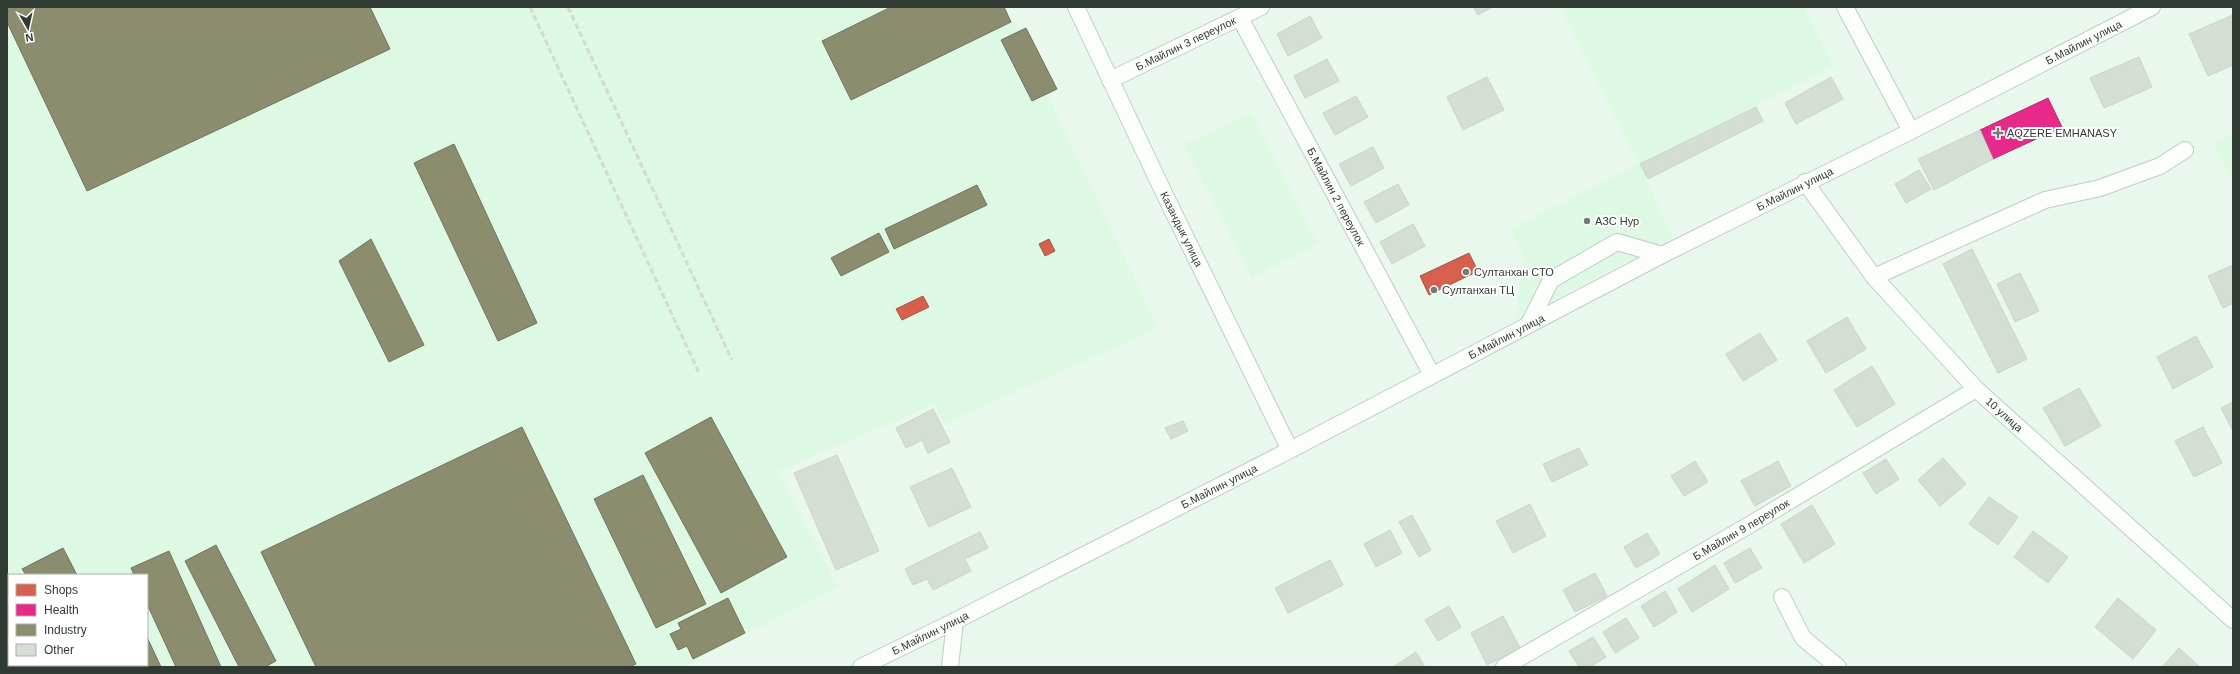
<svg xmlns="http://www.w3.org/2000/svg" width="2240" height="674" font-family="Arial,sans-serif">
	<rect width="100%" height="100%" fill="#e8f8ec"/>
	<g fill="#ddf9e4" fill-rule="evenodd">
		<path d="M7 7H1006L1158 328 944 424 935 404 779 471 838 587 682 667H7ZM9 575H147V665H9Z"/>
		<polygon points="1560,7 1804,7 1834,67 1639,164 1673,238 1516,319 1524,257 1510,229 1639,164"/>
		<polygon points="1251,112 1318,244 1252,278 1184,145"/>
		<polygon points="2233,134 2233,181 2214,144"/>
	</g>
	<g fill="#d6604d" stroke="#a45545">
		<polygon points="1049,239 1055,251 1045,256 1039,244"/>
		<polygon points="1469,253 1478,271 1429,295 1420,276"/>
		<polygon points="923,296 929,307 902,320 896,309"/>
	</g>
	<polygon fill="#e7298a" stroke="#b02e70" points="2048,98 2062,127 1993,159 1980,130"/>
	<g fill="#8c8c6e" stroke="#70745c">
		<polygon points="7,7 370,7 390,49 87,191 7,22"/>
		<polygon points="891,7 1004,7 1011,22 851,100 822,41"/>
		<polygon points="1026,28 1057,89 1032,101 1001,40"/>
		<polygon points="454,144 537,323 498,341 414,163"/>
		<polygon points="977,185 987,205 894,249 885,229"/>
		<polygon points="879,233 889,252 841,276 831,258"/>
		<polygon points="371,239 424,345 389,362 339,261"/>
		<polygon points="711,417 787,557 721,593 645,453"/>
		<polygon points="522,427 636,664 629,667 316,667 261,552"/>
		<polygon points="643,475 706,604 656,628 594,499"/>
		<polygon points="216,545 276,661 265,667 239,667 185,561"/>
		<polygon points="63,548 77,575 26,575 22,569"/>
		<polygon points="169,551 221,667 176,667 147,604 147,575 134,575 131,568"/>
		<polygon points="728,598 745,633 693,659 687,646 678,650 670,634 681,629 678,623"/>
		<polygon points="147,637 161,667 67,667 72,665 147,665"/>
	</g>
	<g fill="#d4ded3" stroke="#cad4c9">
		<polygon points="1473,7 1493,7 1478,15"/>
		<polygon points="2233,15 2233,65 2208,76 2189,34"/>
		<polygon points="1310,16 1322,38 1288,56 1277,34"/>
		<polygon points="2139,57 2152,87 2104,108 2090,78"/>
		<polygon points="1327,59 1339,81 1305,98 1294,76"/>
		<polygon points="1487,77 1504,110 1463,130 1447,97"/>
		<polygon points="1831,77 1843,99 1796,124 1785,103"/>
		<polygon points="1356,96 1368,117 1335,135 1323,113"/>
		<polygon points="1756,107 1763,121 1648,179 1640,164"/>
		<polygon points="1980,130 1993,159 1934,190 1918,159"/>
		<polygon points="1373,147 1384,168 1351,186 1339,164"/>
		<polygon points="1919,170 1931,189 1906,203 1895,184"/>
		<polygon points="1398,184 1409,205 1376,223 1364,202"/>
		<polygon points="1413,224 1425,246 1392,264 1380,242"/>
		<polygon points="1972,249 2027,359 1998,373 1943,264"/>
		<polygon points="2233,265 2233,303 2223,308 2208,276"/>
		<polygon points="2020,273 2039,311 2015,322 1997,284"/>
		<polygon points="1847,317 1866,349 1826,373 1807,341"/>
		<polygon points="1760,333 1777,360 1743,381 1726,354"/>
		<polygon points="2196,336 2213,367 2173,389 2157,357"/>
		<polygon points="1872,366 1895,404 1857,427 1834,390"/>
		<polygon points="2079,388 2101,426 2065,446 2043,408"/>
		<polygon points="2233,402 2233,431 2221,408"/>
		<polygon points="933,409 950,442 928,453 922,440 906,448 896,428"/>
		<polygon points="1183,421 1188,431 1171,439 1165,428"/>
		<polygon points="2203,427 2222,463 2194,477 2175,441"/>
		<polygon points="1579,448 1588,465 1552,482 1543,464"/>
		<polygon points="837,455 879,551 836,570 794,473"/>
		<polygon points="1943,458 1966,484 1940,506 1918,480"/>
		<polygon points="1886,459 1899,479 1876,494 1863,473"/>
		<polygon points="1695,461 1708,482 1684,496 1671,476"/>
		<polygon points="1778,461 1791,486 1755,506 1741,481"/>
		<polygon points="952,468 971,507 929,527 910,487"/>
		<polygon points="1989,497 2018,517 1998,545 1969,524"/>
		<polygon points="1530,504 1546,536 1513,553 1496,521"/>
		<polygon points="1812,505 1835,544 1804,563 1781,524"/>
		<polygon points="1412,515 1431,550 1419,557 1399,522"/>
		<polygon points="1390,530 1402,553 1376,567 1364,544"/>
		<polygon points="2033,531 2068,557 2048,583 2014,557"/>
		<polygon points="980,532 988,548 965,559 971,571 933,590 927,579 913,585 905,569"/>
		<polygon points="1647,533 1660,554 1636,568 1624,547"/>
		<polygon points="1750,548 1762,568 1735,583 1724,563"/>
		<polygon points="1330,560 1343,585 1288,613 1275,588"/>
		<polygon points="1715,565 1729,589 1692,612 1678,589"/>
		<polygon points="1595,573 1607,596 1575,612 1563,590"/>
		<polygon points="1665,591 1677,612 1654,627 1641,606"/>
		<polygon points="2118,598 2156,630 2133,659 2095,627"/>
		<polygon points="1449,606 1461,627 1438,641 1425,620"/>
		<polygon points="1503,616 1520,648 1487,665 1471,633"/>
		<polygon points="1626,618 1639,638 1615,653 1603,632"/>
		<polygon points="1593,637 1606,657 1590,667 1579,667 1569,651"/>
		<polygon points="2179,648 2200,667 2162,667"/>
		<polygon points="1416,652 1425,667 1393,667"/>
	</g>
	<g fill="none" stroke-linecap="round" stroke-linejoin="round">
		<defs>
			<g id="minor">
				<path id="s1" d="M1076 7 1163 191 1290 450"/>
				<polyline points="1845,7 1911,131"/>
				<path id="s2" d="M1240 18 1432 375"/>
				<path id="s3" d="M1110 80 1261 7"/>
				<path id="s4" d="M1805 182 1874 277 1976 389 2233 620"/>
				<polyline points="1874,277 2045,200 2100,188 2160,166 2185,150"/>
				<polyline points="1529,324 1551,280 1617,242 1662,255"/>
				<polyline points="1782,597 1803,638 1838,667"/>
				<path id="s5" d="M861 667 955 621 1290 450 1662 255 1911 131 2152 7"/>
				<polyline points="950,667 955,621"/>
				<path id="s6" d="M1504 667 1751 524 1976 389"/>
			</g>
		</defs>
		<use href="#minor" stroke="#bfccc3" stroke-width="18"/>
		<use href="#minor" stroke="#fcfefc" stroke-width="16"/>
		<g stroke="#d4d9d5" stroke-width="3" stroke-dasharray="6 3" stroke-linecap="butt">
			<polyline points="530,7 699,373"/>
			<polyline points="568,7 732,360"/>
		</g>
	</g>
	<g fill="#707d73" stroke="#fff" stroke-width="1.5">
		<path d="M1996 127h4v4h4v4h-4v4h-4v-4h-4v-4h4z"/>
		<circle cx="1587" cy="221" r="4"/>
		<circle cx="1466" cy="272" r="4"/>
		<circle cx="1434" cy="290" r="4"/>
	</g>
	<g text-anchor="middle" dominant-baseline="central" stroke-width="4" stroke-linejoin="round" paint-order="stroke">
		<g font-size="11" fill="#2f3b32" stroke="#fff">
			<text stroke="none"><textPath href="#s5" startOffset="1373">Б.Майлин улица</textPath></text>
			<text stroke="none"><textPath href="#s3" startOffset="84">Б.Майлин 3 переулок</textPath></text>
			<text stroke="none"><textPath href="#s5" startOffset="1049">Б.Майлин улица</textPath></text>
			<text stroke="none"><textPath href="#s2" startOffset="203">Б.Майлин 2 переулок</textPath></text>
			<text stroke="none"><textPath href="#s1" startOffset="246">Казандык улица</textPath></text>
			<text stroke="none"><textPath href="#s5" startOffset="725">Б.Майлин улица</textPath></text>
			<text stroke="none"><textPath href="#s4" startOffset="307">10 улица</textPath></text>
			<text stroke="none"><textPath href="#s5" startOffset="401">Б.Майлин улица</textPath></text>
			<text stroke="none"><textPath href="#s6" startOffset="274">Б.Майлин 9 переулок</textPath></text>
			<text stroke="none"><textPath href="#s5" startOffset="77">Б.Майлин улица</textPath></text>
		</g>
		<g font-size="11" fill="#2f3b32" stroke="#fff" text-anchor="start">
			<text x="2007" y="133">AQZERE EMHANASY</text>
			<text x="1595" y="221">АЗС Нур</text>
			<text x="1474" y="272">Султанхан СТО</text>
			<text x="1442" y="290">Султанхан ТЦ</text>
		</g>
	</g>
	<rect width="2240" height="674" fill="none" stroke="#2f3b32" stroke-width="16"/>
	<rect x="8" y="574" width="140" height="92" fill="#ffffff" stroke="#acb1ad"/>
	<rect x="16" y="584" width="20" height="12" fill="#d6604d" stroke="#acb1ad"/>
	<text x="44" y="594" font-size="12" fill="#2f3b32">Shops</text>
	<rect x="16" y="604" width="20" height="12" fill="#e7298a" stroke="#acb1ad"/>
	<text x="44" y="614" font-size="12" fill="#2f3b32">Health</text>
	<rect x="16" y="624" width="20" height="12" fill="#8c8c6e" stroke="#acb1ad"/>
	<text x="44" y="634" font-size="12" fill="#2f3b32">Industry</text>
	<rect x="16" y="644" width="20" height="12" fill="#d4ded3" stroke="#acb1ad"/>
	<text x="44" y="654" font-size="12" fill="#2f3b32">Other</text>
	<g transform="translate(28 28) rotate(171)" stroke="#ffffff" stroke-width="3" paint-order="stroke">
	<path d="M0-3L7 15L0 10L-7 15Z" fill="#2f3b32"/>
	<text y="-6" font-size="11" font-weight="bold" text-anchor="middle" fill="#2f3b32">N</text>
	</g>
</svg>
